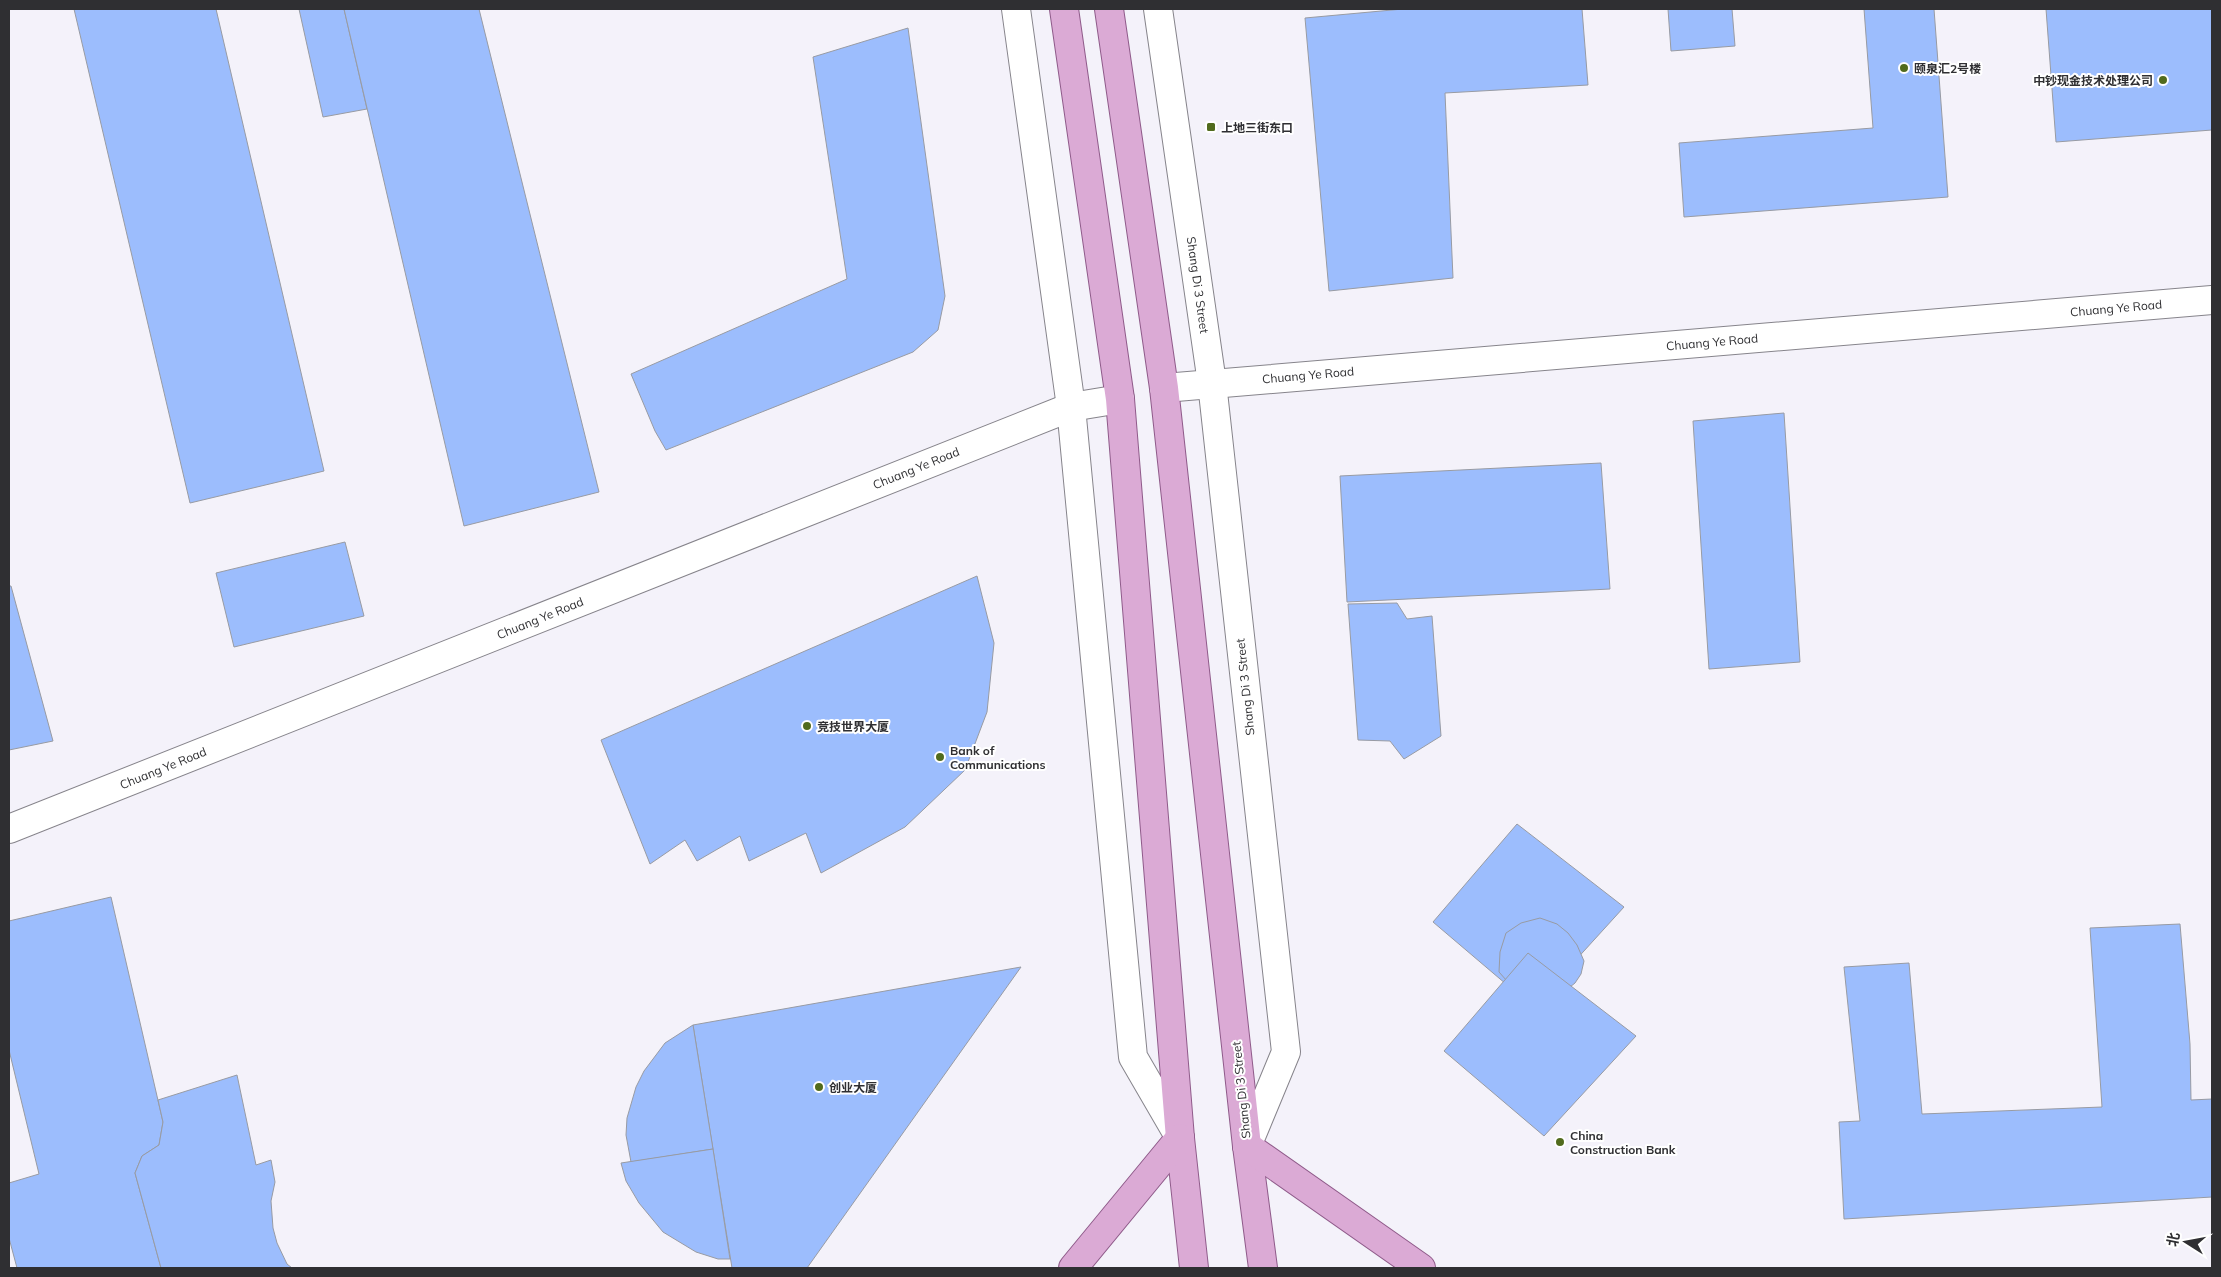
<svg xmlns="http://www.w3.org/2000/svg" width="2221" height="1277" font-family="Mulish,'Noto Sans SC',sans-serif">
	<rect width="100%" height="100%" fill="#f4f2fa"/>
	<g fill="#9cbdfd" stroke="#989ba3">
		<polygon points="74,9 216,9 324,471 190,503"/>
		<polygon points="299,9 344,9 367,109 323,117"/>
		<polygon points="344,9 479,9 599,492 464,526"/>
		<polygon points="1403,9 1582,9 1588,85 1445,93 1453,278 1329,291 1305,18"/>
		<polygon points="1668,9 1732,9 1735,46 1671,51"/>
		<polygon points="1864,9 1934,9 1948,197 1684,217 1679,143 1873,128"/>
		<polygon points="2046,9 2212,9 2212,130 2056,142"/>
		<polygon points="908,28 945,296 938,330 913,352 666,450 655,431 631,374 847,279 813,57"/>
		<polygon points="1784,413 1800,662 1709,669 1693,421"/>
		<polygon points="1601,463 1610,589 1347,602 1340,476"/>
		<polygon points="345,542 364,616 234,647 216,573"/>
		<polygon points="977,576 994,643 987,712 965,770 905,827 821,873 806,833 749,861 740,836 697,861 685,840 650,864 601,740"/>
		<polygon points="9,586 11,586 53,741 9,750"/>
		<polygon points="1397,603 1407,619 1432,616 1441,736 1404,759 1390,741 1358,740 1348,604"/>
		<polygon points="1517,824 1624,907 1533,1007 1433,922"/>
		<polygon points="111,897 163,1122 159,1145 142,1156 135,1173 161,1268 17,1268 9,1238 9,1183 39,1174 9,1050 9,921"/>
		<polygon points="1540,918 1557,924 1568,933 1577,945 1584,961 1581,974 1575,983 1565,991 1551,999 1531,998 1515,990 1499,972 1500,952 1506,933 1521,923"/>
		<polygon points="2180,924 2190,1044 2191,1100 2212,1099 2212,1197 1844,1219 1839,1122 1860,1121 1844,967 1909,963 1922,1114 2102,1107 2090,928"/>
		<polygon points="1528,953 1636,1036 1544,1136 1444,1051"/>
		<polygon points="1021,967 807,1268 732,1268 693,1025"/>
		<polygon points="693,1025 713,1149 631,1162 626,1135 627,1118 636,1087 644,1071 665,1043"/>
		<polygon points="237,1075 256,1165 271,1160 275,1182 271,1201 273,1228 277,1243 287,1264 292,1268 161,1268 135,1173 142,1156 159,1145 163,1122 158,1100"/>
		<polygon points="713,1149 730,1259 718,1259 696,1252 663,1232 639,1203 626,1181 621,1163"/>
	</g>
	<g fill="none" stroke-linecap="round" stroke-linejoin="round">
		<defs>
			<g id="minor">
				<polyline points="1016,9 1071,407 1133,1057 1180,1138"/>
				<polyline points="1158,9 1212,383 1286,1052 1247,1146"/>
				<polyline points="1164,388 2212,300"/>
				<polyline points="9,829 1071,407 1120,399"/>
			</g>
			<g id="major">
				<polyline points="1064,9 1120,399 1180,1138 1194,1268"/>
				<polyline points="1109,9 1164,388 1247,1146 1263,1268"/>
				<polyline points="1247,1146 1421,1268"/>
				<polyline points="1073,1268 1180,1138"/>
			</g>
		</defs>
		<use href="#minor" stroke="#86848b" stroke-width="30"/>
		<use href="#major" stroke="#8f5b8a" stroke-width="30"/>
		<use href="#minor" stroke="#fff" stroke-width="28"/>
		<use href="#major" stroke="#dbaad5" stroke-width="28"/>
	</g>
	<g fill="#516b1d" stroke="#fff" stroke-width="2">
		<circle cx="1904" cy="68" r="5"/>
		<circle cx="2163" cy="80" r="5"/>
		<rect x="1206" y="122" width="10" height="10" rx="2.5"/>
		<circle cx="807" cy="726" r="5"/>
		<circle cx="940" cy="757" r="5"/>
		<circle cx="819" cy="1087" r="5"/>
		<circle cx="1560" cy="1142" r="5"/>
	</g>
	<g text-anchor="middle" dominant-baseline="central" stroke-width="4" stroke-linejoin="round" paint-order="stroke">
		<g font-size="12" font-weight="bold" fill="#2f2f32" stroke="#fff" text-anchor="start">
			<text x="1914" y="68">颐泉汇2号楼</text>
			<text x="2153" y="80" text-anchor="end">中钞现金技术处理公司</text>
			<text x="1221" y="127">上地三街东口</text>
			<text x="817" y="726">竞技世界大厦</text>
			<text x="950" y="750">Bank of<tspan x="950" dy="14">Communications</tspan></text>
			<text x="829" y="1087">创业大厦</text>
			<text x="1570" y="1135">China<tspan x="1570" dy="14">Construction Bank</tspan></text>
		</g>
		<g font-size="12" fill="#2f2f32" stroke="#fff">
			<text transform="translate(1198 285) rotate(82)">Shang Di 3 Street</text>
			<text transform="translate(2116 308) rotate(-5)">Chuang Ye Road</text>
			<text transform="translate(1712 342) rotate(-5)">Chuang Ye Road</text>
			<text transform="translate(1308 375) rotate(-5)">Chuang Ye Road</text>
			<text transform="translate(916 468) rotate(-22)">Chuang Ye Road</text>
			<text transform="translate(540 618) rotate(-22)">Chuang Ye Road</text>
			<text transform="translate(1245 687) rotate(-96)">Shang Di 3 Street</text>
			<text transform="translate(163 768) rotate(-22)">Chuang Ye Road</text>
			<text transform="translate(1241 1090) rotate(-96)">Shang Di 3 Street</text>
		</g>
	</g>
	<rect width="2221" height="1277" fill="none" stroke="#2f2f32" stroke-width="20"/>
	<g transform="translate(2186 1242) rotate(281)" stroke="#ffffff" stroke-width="4" paint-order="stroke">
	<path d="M0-4L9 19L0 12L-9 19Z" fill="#2f2f32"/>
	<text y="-8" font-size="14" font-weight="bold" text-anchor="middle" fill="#2f2f32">北</text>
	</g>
</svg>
